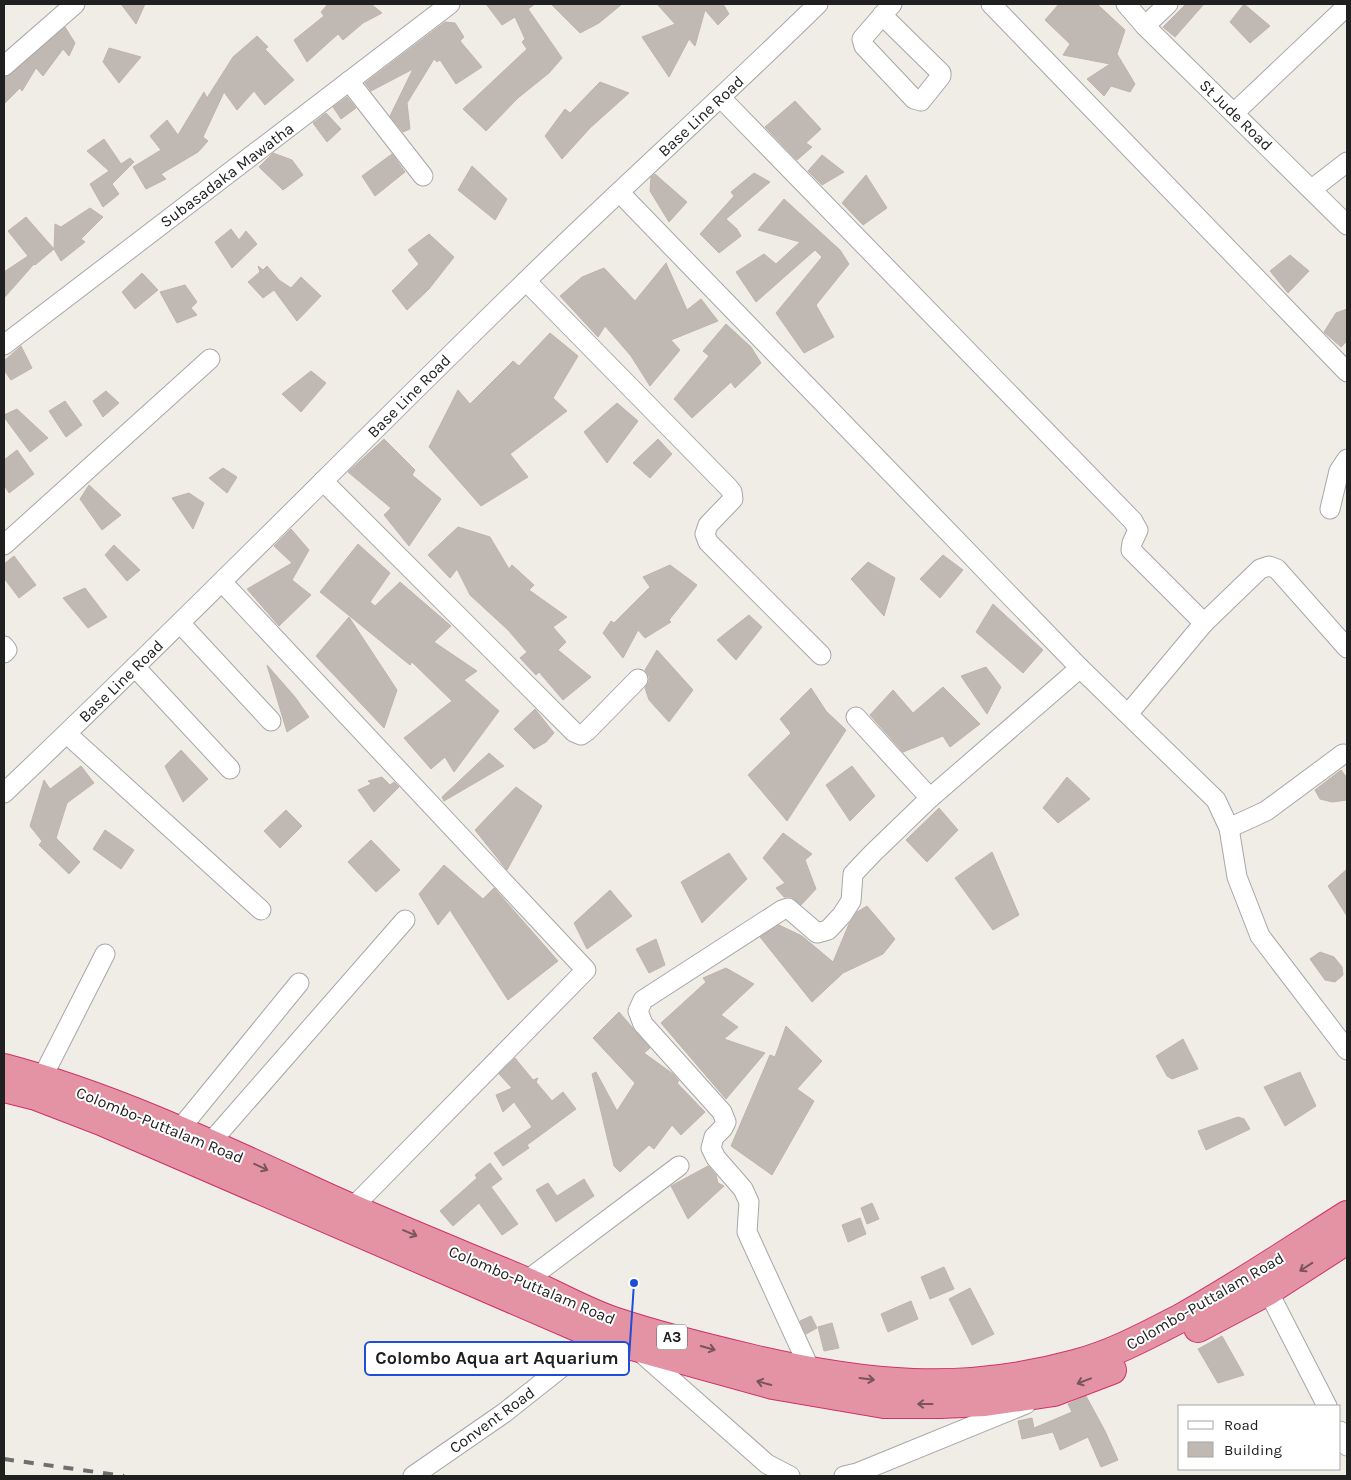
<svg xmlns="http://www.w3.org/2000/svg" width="1351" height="1480" font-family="Karla,sans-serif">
	<rect width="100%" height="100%" fill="#f0ede7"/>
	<g fill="#c0b9b3" stroke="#c1b3aa">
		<polygon points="121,4 145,4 136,24"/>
		<polygon points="328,4 371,4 382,13 363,23 343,40 338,34 307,62 294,40 324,16 321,12"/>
		<polygon points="486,4 535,4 528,9 562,58 549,73 518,98 486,131 463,109 527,49 522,42 525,39 515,17 502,25"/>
		<polygon points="551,4 622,4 599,23 580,33"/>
		<polygon points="657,4 723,4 729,14 718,25 705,10 695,46 689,39 669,77 642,37 675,24"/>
		<polygon points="1059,4 1097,4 1125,30 1117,54 1135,84 1130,92 1111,86 1104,96 1087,79 1110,64 1063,55 1070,44 1045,20"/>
		<polygon points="1186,4 1204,4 1175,37 1163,27"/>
		<polygon points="1244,4 1270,26 1250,43 1230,22"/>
		<polygon points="445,22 455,23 464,37 460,41 482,67 456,84 440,60 437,62 434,59 407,103 410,129 403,132 390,116 413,69 371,91 365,83"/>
		<polygon points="65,27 75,43 69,56 63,49 43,76 36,68 22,91 20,88 4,104 4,77 11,74"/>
		<polygon points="257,36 268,47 265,49 294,80 265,105 254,91 237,110 224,92 203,137 208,141 198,152 161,174 166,179 146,189 133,167 161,150 150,136 167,120 178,135 204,92 207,98 233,57"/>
		<polygon points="109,48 141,57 119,83 103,62"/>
		<polygon points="600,82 629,93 590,128 562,159 545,136 565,109 570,113"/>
		<polygon points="347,97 356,108 341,119 333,107"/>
		<polygon points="795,101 821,129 806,143 812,147 797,160 765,127"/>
		<polygon points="326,113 341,129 327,142 313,123"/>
		<polygon points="104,139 121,164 130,158 134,162 112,184 119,194 103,207 90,184 109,171 87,151"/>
		<polygon points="273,153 292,160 303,175 283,190 259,167"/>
		<polygon points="392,154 405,172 375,196 362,176"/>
		<polygon points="822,155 844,172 822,185 808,171"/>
		<polygon points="472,166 507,199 495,220 458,190"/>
		<polygon points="754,173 770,182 726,219 737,229 741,236 719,253 700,234 734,196 731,192"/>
		<polygon points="655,174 687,202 669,222 650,191 651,177"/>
		<polygon points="866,175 887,208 863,225 842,203"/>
		<polygon points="784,199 840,250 849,264 816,305 834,337 804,353 776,313 822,257 815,250 756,302 736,272 764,254 776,264 800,242 758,230"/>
		<polygon points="90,208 103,217 81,239 85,242 61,261 54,249 55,224 61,227"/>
		<polygon points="26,217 54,249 35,265 34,264 4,298 4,272 28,256 8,231"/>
		<polygon points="231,229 239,240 246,231 257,244 232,268 215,242"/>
		<polygon points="429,234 454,257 429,289 407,310 392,291 419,264 408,250"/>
		<polygon points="1290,255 1309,271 1288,293 1270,271"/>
		<polygon points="666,263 687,310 701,299 718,321 671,340 680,350 650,386 631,356 605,326 598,337 560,296 582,277 604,268 635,301"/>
		<polygon points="258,266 263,270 267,266 279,280 291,288 301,277 321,296 297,321 274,290 263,298 248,282 260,272"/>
		<polygon points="142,273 158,290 135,309 122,292"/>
		<polygon points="185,285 197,302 191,308 197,315 177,323 160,292"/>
		<polygon points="1347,309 1347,341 1341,347 1324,332 1336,313"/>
		<polygon points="726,324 751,347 761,363 735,388 731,382 692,418 674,399 709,356 703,351"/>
		<polygon points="550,333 578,356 553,398 567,411 510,454 528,477 481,506 429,447 458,390 470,404 513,361 519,366"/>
		<polygon points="21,346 32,368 11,380 4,370 4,361"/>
		<polygon points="311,371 326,383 301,412 282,394"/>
		<polygon points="106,391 119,403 103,417 93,401"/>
		<polygon points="65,401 82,425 66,437 49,411"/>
		<polygon points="617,403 638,421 607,463 584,432"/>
		<polygon points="17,409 48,438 30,452 4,417 4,415"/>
		<polygon points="384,439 415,470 412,475 441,499 409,546 384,515 391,508 348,472"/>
		<polygon points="658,439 672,454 650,478 633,463"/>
		<polygon points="17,450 34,474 9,493 4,485 4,460"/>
		<polygon points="223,468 237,477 227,493 209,478"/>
		<polygon points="89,485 121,515 102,530 80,499"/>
		<polygon points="189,493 204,503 193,529 172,498"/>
		<polygon points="458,527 490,537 509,569 512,565 534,585 529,590 567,617 553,627 566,642 558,650 591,677 563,700 539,672 536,675 520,658 527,652 508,630 470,595 457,569 450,578 428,555"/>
		<polygon points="291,529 309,550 292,580 311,595 279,626 247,589 292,563 274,546"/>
		<polygon points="358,544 390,573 370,602 375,606 400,582 451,626 434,642 477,671 464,680 499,711 454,772 445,757 431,769 404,738 452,701 412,662 410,665 320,592"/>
		<polygon points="114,545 140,570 127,581 105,555"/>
		<polygon points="943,555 963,570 940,598 920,579"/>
		<polygon points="14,556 36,585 19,598 4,578 4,564"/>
		<polygon points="868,562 895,578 884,616 851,579"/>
		<polygon points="670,565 697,585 669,620 671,622 645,638 638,630 623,658 603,633 611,621 614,623 650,587 643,577"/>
		<polygon points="85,588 107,617 88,628 63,598"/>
		<polygon points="993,604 1043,650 1023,673 976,632"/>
		<polygon points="749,615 762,627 736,660 717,640"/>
		<polygon points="349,617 397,690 384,728 316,656"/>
		<polygon points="657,650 693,690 669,722 649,700 645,688 649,681 649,676 645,670"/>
		<polygon points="267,665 295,697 309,717 287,732"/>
		<polygon points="986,667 1001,687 987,714 961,676"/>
		<polygon points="943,687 980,724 950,747 943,736 903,752 870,715 893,690 913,713"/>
		<polygon points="811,688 826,711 846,730 787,821 748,775 791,733 780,719"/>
		<polygon points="535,709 554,733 546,742 534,749 514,729"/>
		<polygon points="181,750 208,779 183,802 165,766"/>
		<polygon points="489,753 504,766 444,801 442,797"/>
		<polygon points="81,766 94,783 67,803 56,838 80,862 69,874 39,845 42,841 30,826 44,780 50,789"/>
		<polygon points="852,766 875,796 850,821 826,785"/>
		<polygon points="1341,770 1347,778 1347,800 1332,802 1320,799 1315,790"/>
		<polygon points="382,777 390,785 394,782 399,787 374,812 358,790 371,784 368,781"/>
		<polygon points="1067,777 1090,799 1058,823 1043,808"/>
		<polygon points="516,787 542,806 507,870 475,830"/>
		<polygon points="939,808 958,830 927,862 906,840"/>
		<polygon points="286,810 302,826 280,848 264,831"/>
		<polygon points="105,830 134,850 121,869 93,849"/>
		<polygon points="783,833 812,854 805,860 816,889 801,905 791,897 784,897 776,888 785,883 763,858"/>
		<polygon points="371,840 400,870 376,892 348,862"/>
		<polygon points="992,852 1019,915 993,930 955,878"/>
		<polygon points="729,853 747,879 702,923 681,882"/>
		<polygon points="444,865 483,899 494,888 558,961 508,1000 450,910 438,925 419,894"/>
		<polygon points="1347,869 1347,916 1328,886"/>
		<polygon points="610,890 632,916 587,949 574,923"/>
		<polygon points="867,906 895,939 883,954 843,973 812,1002 760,937 779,925 802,936 833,962 849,924 857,912"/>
		<polygon points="656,939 665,965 649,973 636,949"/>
		<polygon points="1320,952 1334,957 1342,967 1343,975 1335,982 1325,980 1310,959"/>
		<polygon points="726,968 754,984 721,1015 738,1027 724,1039 765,1053 726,1099 661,1023 706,982 703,978"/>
		<polygon points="619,1012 650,1048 644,1053 673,1074 679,1081 677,1083 705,1112 681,1135 672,1125 654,1149 649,1145 620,1172 614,1166 592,1074 596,1072 617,1111 635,1083 593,1038"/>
		<polygon points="786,1026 822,1061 797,1089 814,1101 772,1175 731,1146 770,1055 775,1057"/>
		<polygon points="1183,1039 1198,1069 1172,1079 1167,1076 1156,1056"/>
		<polygon points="515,1058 533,1080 538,1078 536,1082 552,1101 563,1092 576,1109 527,1145 529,1148 503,1166 494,1153 532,1127 514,1102 503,1112 496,1095 512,1088 499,1074"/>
		<polygon points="1300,1072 1316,1106 1285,1126 1264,1087"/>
		<polygon points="1238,1117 1244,1119 1250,1129 1206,1150 1198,1131"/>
		<polygon points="490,1163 502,1179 491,1187 518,1224 502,1235 479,1203 453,1226 440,1211 477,1178 475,1175"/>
		<polygon points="708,1166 716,1175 718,1183 724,1186 688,1219 671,1186"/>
		<polygon points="584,1179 594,1196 556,1222 536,1190 548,1183 557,1196"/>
		<polygon points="872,1203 879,1219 867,1224 861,1208"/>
		<polygon points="860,1218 866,1234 848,1242 842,1225"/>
		<polygon points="944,1267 954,1289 930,1299 921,1277"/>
		<polygon points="970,1288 994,1334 972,1345 949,1299"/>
		<polygon points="911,1301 918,1319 888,1332 881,1314"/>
		<polygon points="811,1316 817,1328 806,1334 800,1321"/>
		<polygon points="832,1323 839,1348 824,1351 818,1327"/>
		<polygon points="1222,1336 1244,1375 1218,1383 1198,1349"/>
		<polygon points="1086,1396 1105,1431 1118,1460 1101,1467 1088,1437 1060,1450 1053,1432 1022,1439 1018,1421 1032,1418 1034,1428 1072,1412 1068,1404"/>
	</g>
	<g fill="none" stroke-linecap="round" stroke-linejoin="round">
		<defs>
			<g id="minor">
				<polyline points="991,4 1347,372"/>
				<polyline points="1126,4 1145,26 1347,225"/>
				<polyline points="882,15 941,73 941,76 921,101 914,99 864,46 862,39 892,4"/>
				<polyline points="1145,26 1168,4"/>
				<polyline points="4,66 75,4"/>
				<polyline points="349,81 423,176"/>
				<polyline points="721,98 1133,521 1138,530 1132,543 1131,550 1204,623"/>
				<polyline points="1234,113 1347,6"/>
				<polyline points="1312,189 1347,162"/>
				<polyline points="620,193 1080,668 1216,800 1229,828 1237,877 1260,936 1347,1050"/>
				<polyline points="526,281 728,487 732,492 733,499 708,525 705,534 708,542 821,655"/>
				<polyline points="4,345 450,4"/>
				<polyline points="323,481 574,732 581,735 587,731 638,679"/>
				<polyline points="1330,509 1339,471 1347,459"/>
				<polyline points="4,545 210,359"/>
				<polyline points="222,582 586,970 352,1208"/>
				<polyline points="180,623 271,721"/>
				<polyline points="4,646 7,650 4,653"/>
				<polyline points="135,667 230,769"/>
				<polyline points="1128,714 1204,623 1260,569 1269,566 1277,569 1347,648"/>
				<polyline points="856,717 930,798"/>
				<polyline points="67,734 261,910"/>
				<path d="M4 793C181 626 350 452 525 282 621 188 722 98 818 4"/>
				<polyline points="1229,828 1266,811 1343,754"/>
				<polyline points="42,1078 105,954"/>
				<polyline points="179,1130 299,983"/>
				<polyline points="210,1143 405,920"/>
				<polyline points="526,1281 679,1166"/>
				<polyline points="1268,1291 1327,1406"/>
				<polyline points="639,1351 767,1464 790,1476"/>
				<polyline points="814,1378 747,1232 749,1202 743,1189 716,1158 711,1148 714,1137 723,1128 726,1122 722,1112 643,1024 638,1011 643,1000 782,910 788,908 817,933 828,930 842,915 851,901 853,874 873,853 930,798 1080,668"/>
				<polyline points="1340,1431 1347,1446"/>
				<polyline points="413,1476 504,1413 600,1337 605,1330"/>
				<polyline points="844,1476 857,1473 1026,1404"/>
			</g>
			<g id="highway">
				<path d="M4 1068C118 1098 226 1151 333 1200 395 1228 458 1253 520 1279 551 1292 581 1310 613 1321 658 1336 706 1348 753 1359 865 1385 961 1395 1075 1364 1113 1354 1146 1336 1181 1318 1238 1286 1292 1250 1347 1215"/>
				<polyline points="4,1088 36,1096 101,1121 600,1337 773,1385 884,1404 940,1404 985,1402 1054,1392 1112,1370"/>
				<polyline points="1198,1328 1268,1291 1347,1240"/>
			</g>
		</defs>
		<use href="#minor" stroke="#a7a7a7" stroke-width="21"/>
		<use href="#highway" stroke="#d22f6b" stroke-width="30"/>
		<use href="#minor" stroke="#fff" stroke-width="19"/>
		<use href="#highway" stroke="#e393a3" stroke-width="28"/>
		<polyline stroke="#6e6e6e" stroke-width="4" stroke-dasharray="10 10" stroke-linecap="butt" points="4,1459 124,1476"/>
	</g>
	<defs><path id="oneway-shaft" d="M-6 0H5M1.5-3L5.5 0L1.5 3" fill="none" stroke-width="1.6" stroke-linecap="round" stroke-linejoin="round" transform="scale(1.25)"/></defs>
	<g stroke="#78545b">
		<use href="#oneway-shaft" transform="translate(261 1167) rotate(25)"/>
		<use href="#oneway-shaft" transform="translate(410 1233) rotate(23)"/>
		<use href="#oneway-shaft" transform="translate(1306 1267) rotate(147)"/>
		<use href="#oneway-shaft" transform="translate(708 1348) rotate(16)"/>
		<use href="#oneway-shaft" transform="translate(867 1379) rotate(7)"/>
		<use href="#oneway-shaft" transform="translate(1084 1381) rotate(159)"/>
		<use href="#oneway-shaft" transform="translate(764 1383) rotate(-165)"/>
		<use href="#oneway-shaft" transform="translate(925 1404) rotate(180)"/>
	</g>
	<g text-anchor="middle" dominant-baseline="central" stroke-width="4" stroke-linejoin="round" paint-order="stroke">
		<rect fill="#fff" stroke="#636363" stroke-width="1" x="657" y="1324.5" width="30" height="25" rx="4"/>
		<g font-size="15" font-weight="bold" fill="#202020">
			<text x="672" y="1337">A3</text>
		</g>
		<g font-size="16" fill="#202020" stroke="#fff">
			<text transform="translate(1236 115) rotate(44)">St Jude Road</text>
			<text transform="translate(701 116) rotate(-43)">Base Line Road</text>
			<text transform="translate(227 175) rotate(-37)">Subasadaka Mawatha</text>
			<text transform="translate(409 396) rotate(-45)">Base Line Road</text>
			<text transform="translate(121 681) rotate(-44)">Base Line Road</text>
			<text transform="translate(160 1125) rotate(22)">Colombo-Puttalam Road</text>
			<text transform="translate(532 1285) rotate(23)">Colombo-Puttalam Road</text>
			<text transform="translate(1205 1301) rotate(-30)">Colombo-Puttalam Road</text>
			<text transform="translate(492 1420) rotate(-36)">Convent Road</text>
		</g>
	</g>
	<path fill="none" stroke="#1d4ed8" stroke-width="2" d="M634 1283L629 1358"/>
	<circle fill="#1d4ed8" stroke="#fff" stroke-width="2" cx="634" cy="1283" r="5"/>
	<rect fill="#fff" stroke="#1d4ed8" stroke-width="2" x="365" y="1342" width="264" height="33" rx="5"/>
	<g font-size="18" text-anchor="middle" font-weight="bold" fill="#202020">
		<text x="497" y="1364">Colombo Aqua art Aquarium</text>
	</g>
	<rect width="1351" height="1480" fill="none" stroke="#202020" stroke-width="10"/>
	<rect x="1178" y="1405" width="162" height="65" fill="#ffffff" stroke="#a6a6a6"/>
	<rect x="1188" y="1421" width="25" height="8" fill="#ffffff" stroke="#a6a6a6"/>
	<text x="1224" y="1430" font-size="15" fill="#202020">Road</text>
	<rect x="1188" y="1442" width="25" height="15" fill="#c0b9b3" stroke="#a6a6a6"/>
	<text x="1224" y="1455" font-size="15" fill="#202020">Building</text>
</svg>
